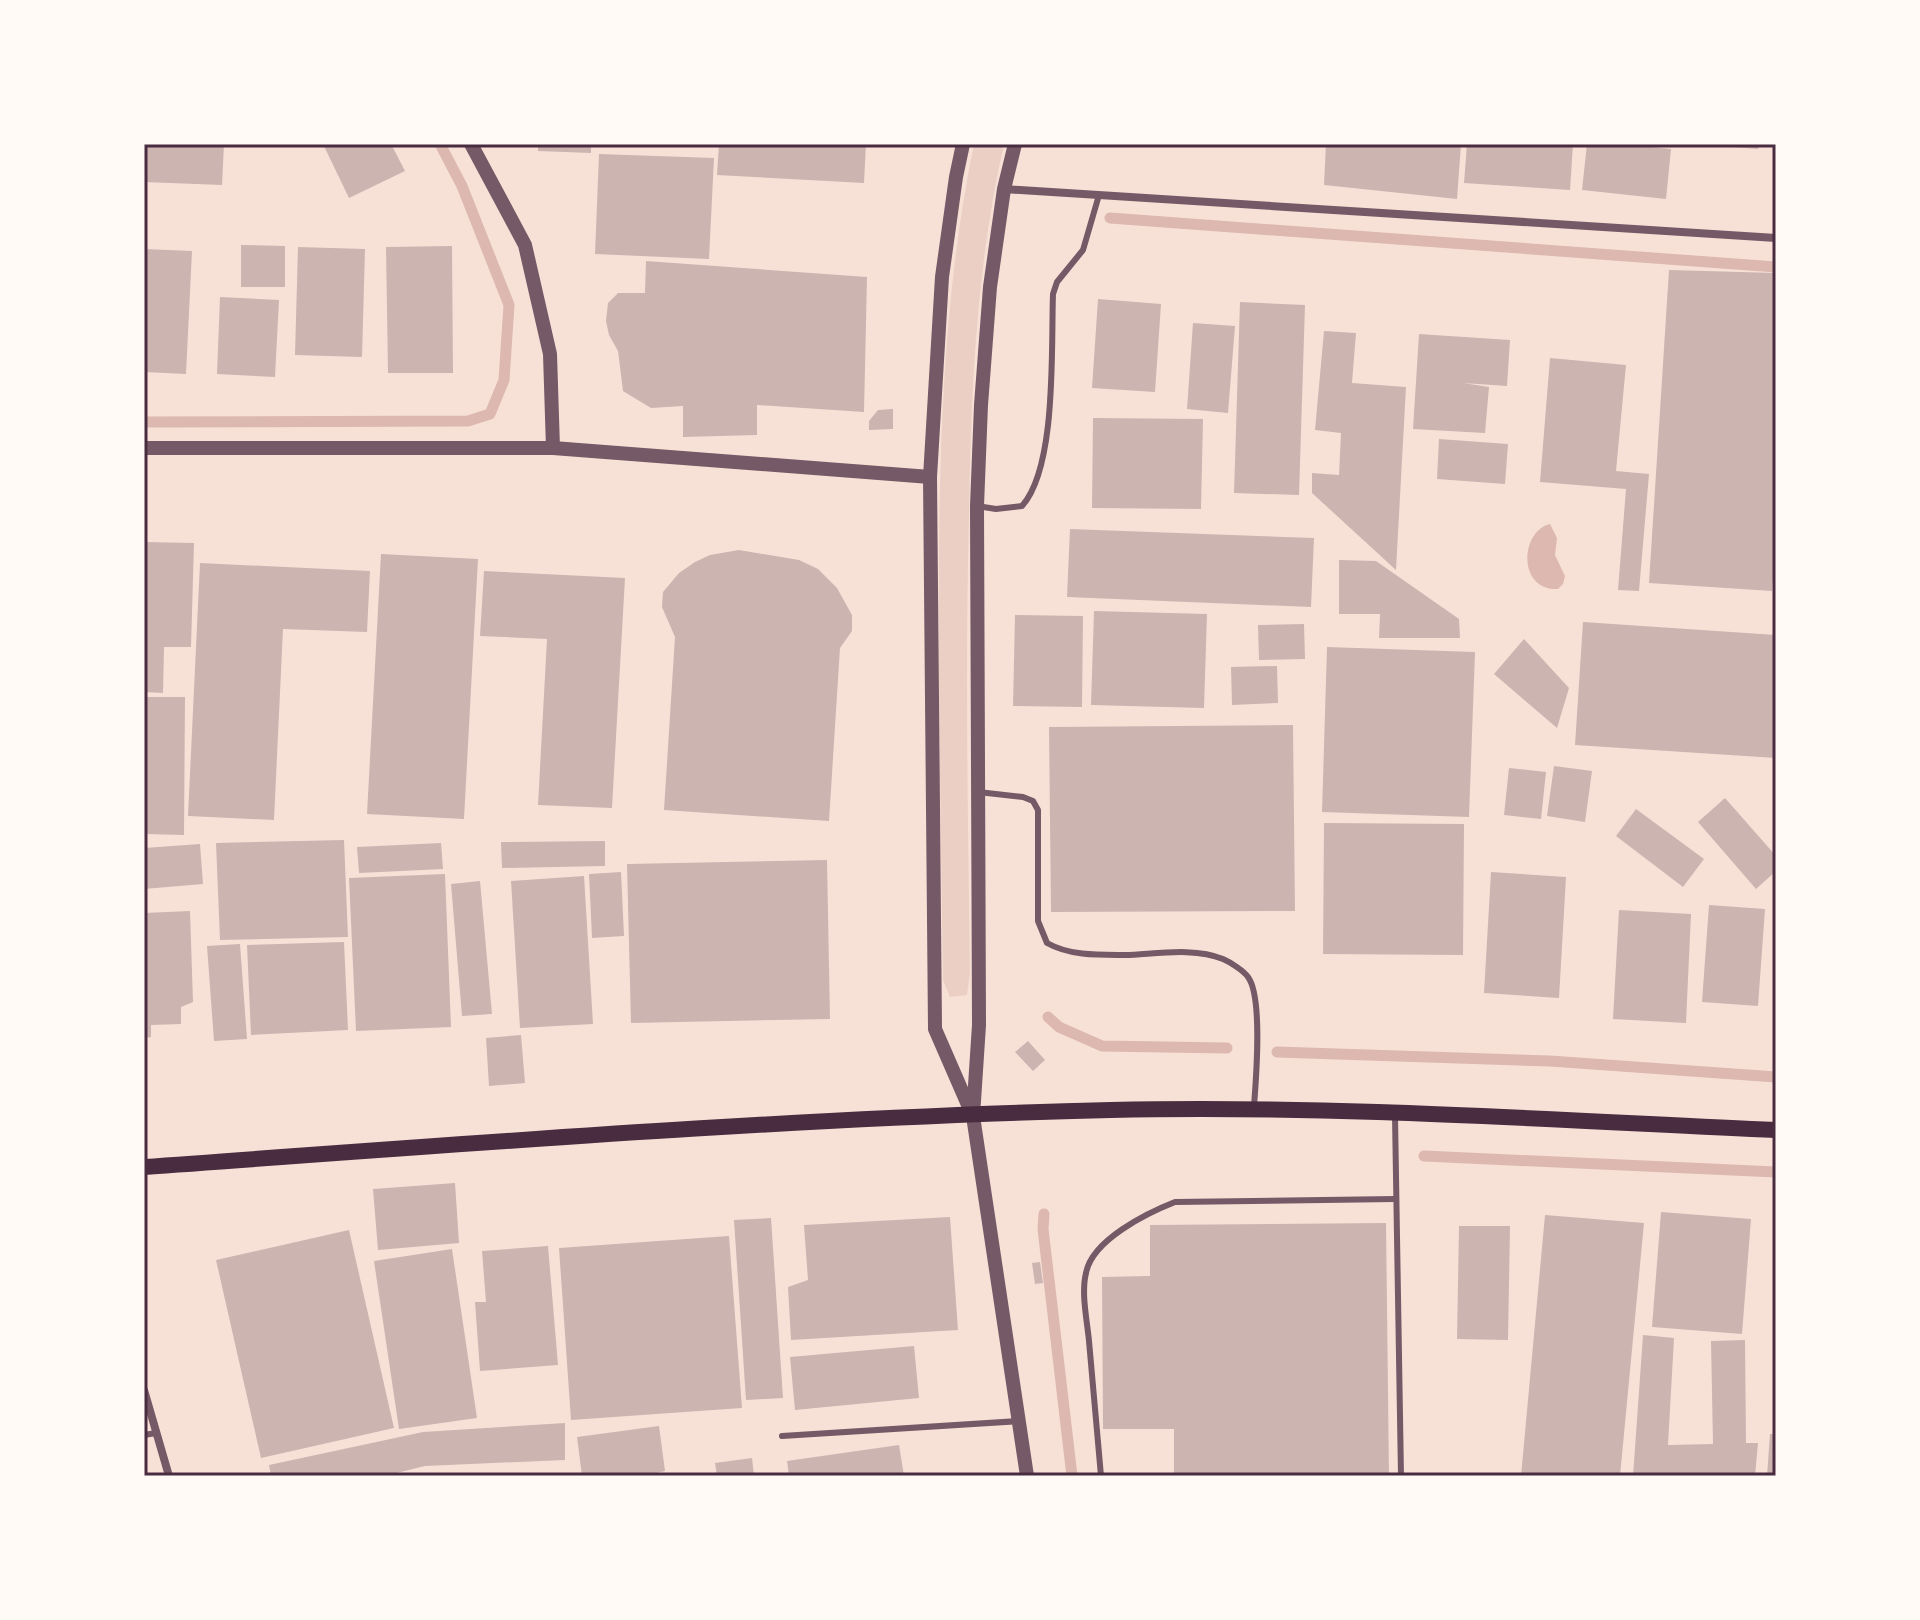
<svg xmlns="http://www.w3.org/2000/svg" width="1920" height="1620" font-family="Lora,serif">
	<rect width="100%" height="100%" fill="#f7e1d7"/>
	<path fill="#ebcfc5" d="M974 144H1004C976 268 971 391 969 518 965 670 968 822 970 973L967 995 950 997 943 980C941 838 938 696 939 555 940 418 946 279 974 144Z"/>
	<path fill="#dcb8b0" d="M1550 524 1557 538 1555 555 1565 576 1563 584 1558 589C1517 591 1520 531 1550 524Z"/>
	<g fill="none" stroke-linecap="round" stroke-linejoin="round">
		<g stroke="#dcb8b0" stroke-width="11">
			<polyline points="1110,218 1776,267"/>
			<polyline points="144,422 468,421 490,414 504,380 509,305 462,186 440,144"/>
			<polyline points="1048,1017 1059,1027 1102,1046 1227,1048"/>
			<polyline points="1277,1052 1550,1061 1776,1077"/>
			<polyline points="1424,1156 1776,1172"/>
			<polyline points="1044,1214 1043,1229 1072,1476"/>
		</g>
	</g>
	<g fill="#ccb4b1">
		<polygon points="144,144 224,144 222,185 144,182"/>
		<polygon points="323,144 391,144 405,171 349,198"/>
		<polygon points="538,144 591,144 591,153 538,151"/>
		<polygon points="719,144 866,144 864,183 717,175"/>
		<polygon points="1326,144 1461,144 1457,199 1324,185"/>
		<polygon points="1467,144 1573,144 1570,190 1464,183"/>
		<polygon points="1587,144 1624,144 1671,149 1666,199 1582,190"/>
		<polygon points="1719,144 1759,144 1758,149 1719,146"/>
		<polygon points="599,154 714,158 709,259 595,254"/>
		<polygon points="241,245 285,246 285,287 241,287"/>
		<polygon points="452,246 453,373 388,373 386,247"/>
		<polygon points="298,247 365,249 362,357 295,355"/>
		<polygon points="144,249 192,251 186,374 144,372"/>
		<polygon points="646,261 867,277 864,412 757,405 757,435 683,437 683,406 651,408 623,391 618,351 609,335 606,321 608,303 618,293 645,293"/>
		<polygon points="1669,270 1776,273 1776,534 1772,591 1649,583"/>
		<polygon points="220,297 279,300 275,377 217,374"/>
		<polygon points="1098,299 1161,304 1155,392 1092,388"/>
		<polygon points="1240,302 1305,305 1299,495 1234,493"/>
		<polygon points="1193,323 1235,326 1228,413 1187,409"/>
		<polygon points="1324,331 1356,333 1352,383 1406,387 1396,570 1312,493 1312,473 1339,475 1341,433 1315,430"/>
		<polygon points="1419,334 1510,340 1507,386 1463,383 1489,387 1485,433 1413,429"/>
		<polygon points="1550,358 1626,365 1616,471 1649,474 1639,591 1618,590 1626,489 1540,482"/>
		<polygon points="893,409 893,429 869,430 869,421 878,410"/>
		<polygon points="1093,418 1203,419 1201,509 1092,508"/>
		<polygon points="1439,439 1508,444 1505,484 1437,479"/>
		<polygon points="1070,529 1314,538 1311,607 1067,597"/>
		<polygon points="144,542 194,543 191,647 164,647 163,693 144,692"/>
		<polygon points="739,550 799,560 818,569 837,588 852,615 852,631 840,648 829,821 664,810 675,637 662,607 663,592 679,573 695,562 710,555"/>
		<polygon points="381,554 478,559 464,819 367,814"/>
		<polygon points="1339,560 1376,561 1459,619 1460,638 1379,638 1380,614 1339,614"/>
		<polygon points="200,563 370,571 367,632 283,629 274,820 188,816"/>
		<polygon points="484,571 625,578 612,808 538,805 547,639 480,636"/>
		<polygon points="1094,611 1207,614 1204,708 1091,705"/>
		<polygon points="1015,615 1083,616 1082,707 1013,706"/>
		<polygon points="1583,622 1776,635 1776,758 1575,745"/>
		<polygon points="1304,624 1305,659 1259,660 1258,625"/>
		<polygon points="1524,639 1569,688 1557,728 1494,674"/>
		<polygon points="1327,647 1475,652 1469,817 1322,812"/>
		<polygon points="1277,666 1278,703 1232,705 1231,667"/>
		<polygon points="144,697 185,697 184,835 144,834"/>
		<polygon points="1293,725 1295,911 1051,912 1049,727"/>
		<polygon points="1554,766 1592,771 1585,822 1547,816"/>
		<polygon points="1509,768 1546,772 1541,819 1504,815"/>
		<polygon points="1725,798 1776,856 1776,871 1756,889 1698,822"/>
		<polygon points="1636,809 1704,859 1683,887 1616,836"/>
		<polygon points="1324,823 1464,824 1463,955 1323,954"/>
		<polygon points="344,840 348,937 220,940 216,843"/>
		<polygon points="605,841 605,866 502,868 501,842"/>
		<polygon points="441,843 443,869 359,873 357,847"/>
		<polygon points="200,844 203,884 144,889 144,848"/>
		<polygon points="827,860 830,1019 631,1023 627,864"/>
		<polygon points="621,872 624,936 592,938 589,874"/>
		<polygon points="1491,872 1566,877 1559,998 1484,993"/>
		<polygon points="445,874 451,1027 356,1031 349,878"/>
		<polygon points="584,876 593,1024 520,1028 511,881"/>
		<polygon points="480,881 492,1014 462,1016 451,884"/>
		<polygon points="1709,905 1765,909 1758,1006 1702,1002"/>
		<polygon points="1619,910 1691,914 1686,1023 1613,1019"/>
		<polygon points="190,911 193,1002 181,1007 181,1024 151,1025 151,1037 144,1038 144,913"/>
		<polygon points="344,942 348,1030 251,1035 247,945"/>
		<polygon points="240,944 247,1039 214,1041 207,946"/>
		<polygon points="521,1035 525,1083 489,1086 486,1038"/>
		<polygon points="1028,1041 1045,1060 1033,1071 1015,1052"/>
		<polygon points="455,1183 459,1243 378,1250 373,1189"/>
		<polygon points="1661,1212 1751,1219 1742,1334 1652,1327"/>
		<polygon points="1545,1215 1644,1223 1620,1476 1521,1476"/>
		<polygon points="950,1217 958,1330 791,1340 788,1287 808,1280 804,1225"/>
		<polygon points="771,1218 783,1398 746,1400 734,1220"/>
		<polygon points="1386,1223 1389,1476 1174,1476 1174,1429 1103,1429 1102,1277 1150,1276 1150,1225"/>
		<polygon points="1459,1226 1510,1226 1508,1340 1457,1339"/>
		<polygon points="349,1230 394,1428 261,1458 216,1260"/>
		<polygon points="729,1236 742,1408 571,1420 559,1248"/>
		<polygon points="548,1246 558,1365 480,1371 475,1302 486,1302 482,1251"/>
		<polygon points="452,1249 477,1418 399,1429 374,1261"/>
		<polygon points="1040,1262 1043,1283 1035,1284 1032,1263"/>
		<polygon points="1643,1335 1674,1338 1668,1445 1713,1444 1711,1341 1745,1340 1746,1443 1758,1443 1755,1476 1633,1476"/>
		<polygon points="914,1346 919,1398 795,1410 790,1357"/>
		<polygon points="565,1423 565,1460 425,1466 384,1476 271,1476 269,1465 423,1432"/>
		<polygon points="659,1426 665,1471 643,1476 582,1476 577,1437"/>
		<polygon points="1770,1434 1776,1434 1776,1476 1767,1476"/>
		<polygon points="899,1445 904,1476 789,1476 787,1461"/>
		<polygon points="752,1458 754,1476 717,1476 715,1463"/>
	</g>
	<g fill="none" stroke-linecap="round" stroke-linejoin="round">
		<g stroke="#755966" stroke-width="6">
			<path d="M977 506 996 509 1022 506C1057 467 1051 347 1053 294L1057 282 1083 250 1099 195"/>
			<path d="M978 792 1023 797 1033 801 1038 810V921L1047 943C1070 956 1099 955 1125 955 1156 954 1194 947 1223 959 1230 962 1244 971 1248 977 1263 997 1256 1080 1254 1106"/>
			<polyline points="1395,1116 1401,1476"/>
			<polyline points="144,1435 156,1433"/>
			<polyline points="782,1436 1020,1421"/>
			<path d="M1101 1476C1097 1431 1093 1386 1089 1341 1087 1320 1081 1293 1086 1273 1092 1240 1147 1213 1175 1202L1395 1199"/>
		</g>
		<g stroke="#755966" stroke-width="8">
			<polyline points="1004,189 1776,238"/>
			<polyline points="144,1390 169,1476"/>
		</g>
		<g stroke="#755966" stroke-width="14">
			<polyline points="471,144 525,245 550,354 553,448"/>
			<polyline points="963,144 956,177 942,277 930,477 935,1029 972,1114"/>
			<polyline points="1015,144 1004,189 990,287 981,405 977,506 979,1025 973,1116 1027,1476"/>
			<polyline points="144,448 553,448 930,477"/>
		</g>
		<path stroke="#4a2c40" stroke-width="16" d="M144 1167C466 1144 788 1118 1111 1110 1333 1105 1555 1120 1776 1130"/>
	</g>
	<rect width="1920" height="1620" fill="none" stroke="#fffaf5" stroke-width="292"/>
	<rect x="146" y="146" width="1628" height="1328" fill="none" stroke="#4a2c40" stroke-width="3"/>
</svg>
